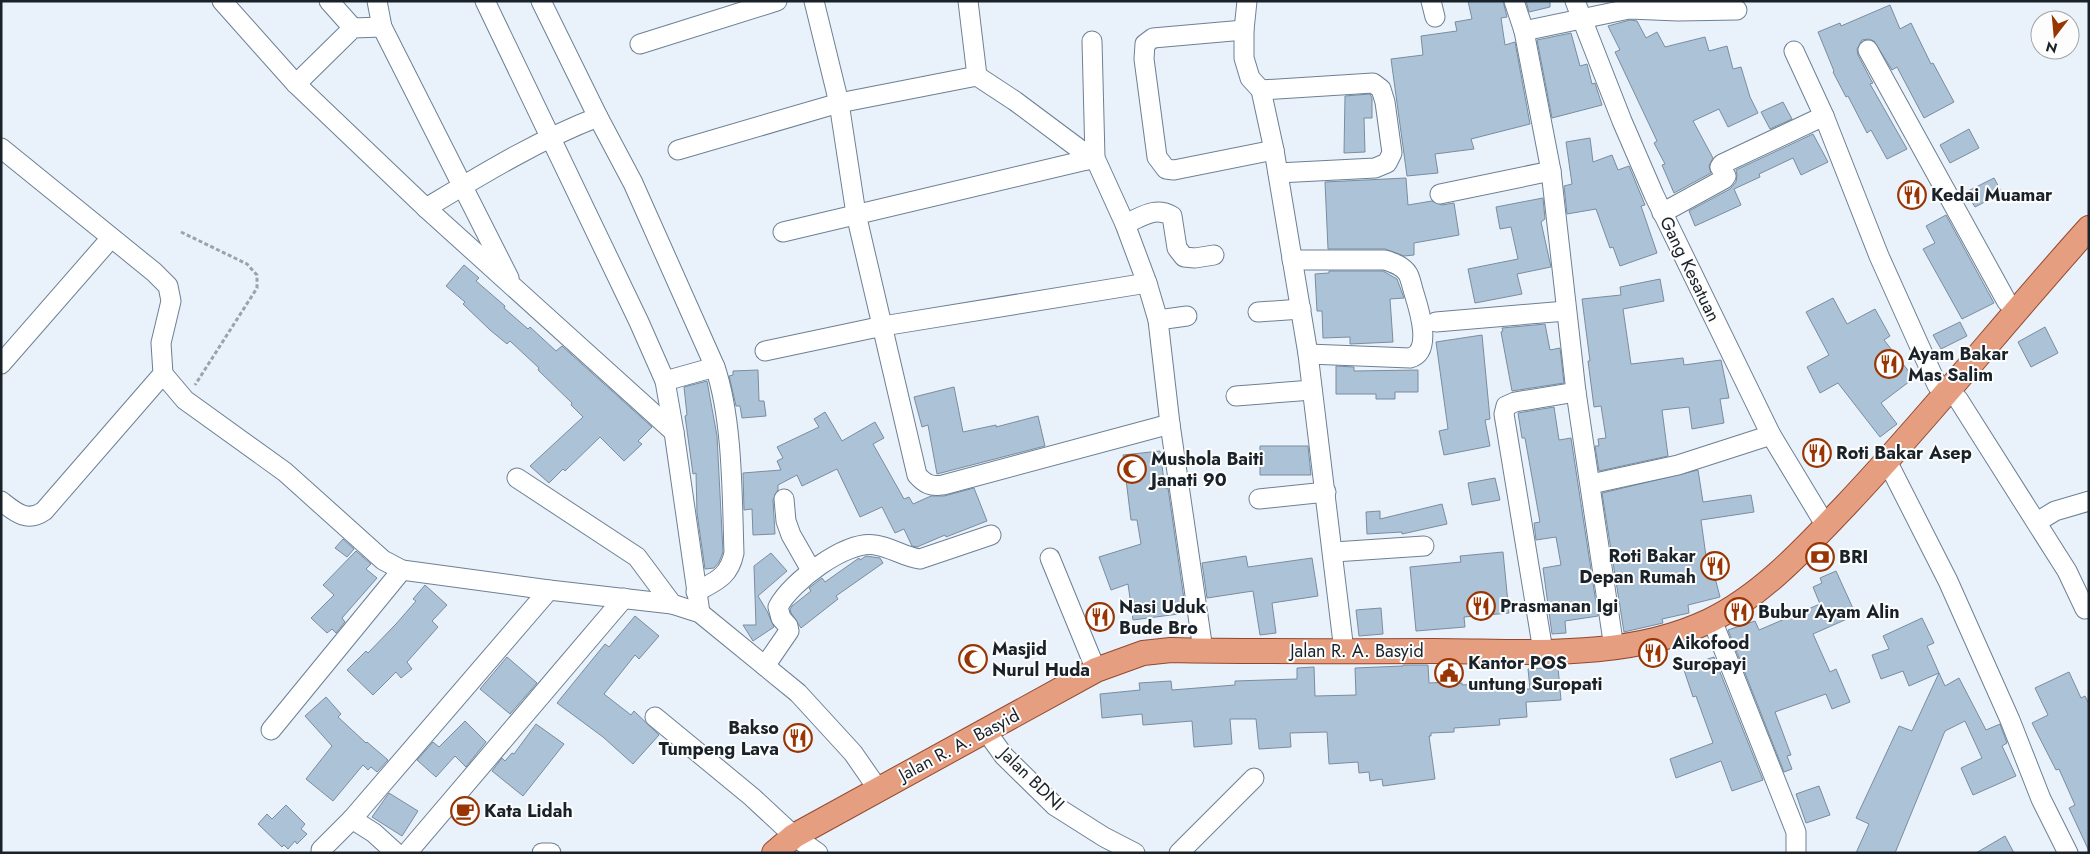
<svg xmlns="http://www.w3.org/2000/svg" width="2090" height="854" font-family="Jost,sans-serif">
	<rect width="100%" height="100%" fill="#e9f1fa"/>
	<g fill="#acc2d7" stroke="#798da1">
		<polygon points="1468,1 1503,1 1507,17 1501,18 1505,45 1515,42 1530,124 1471,139 1474,149 1435,154 1438,173 1407,176 1391,59 1423,55 1421,36 1457,31 1455,22 1472,19"/>
		<polygon points="1526,1 1550,1 1550,7 1529,12"/>
		<polygon points="1890,5 1900,29 1911,23 1931,64 1933,63 1954,102 1924,118 1897,67 1892,70 1874,41 1869,39 1862,40 1857,49 1858,55 1871,80 1873,83 1870,84 1907,149 1887,159 1871,130 1867,133 1848,96 1846,97 1833,72 1834,71 1818,32 1840,23 1841,26"/>
		<polygon points="1630,20 1637,21 1646,38 1657,32 1665,47 1705,37 1709,51 1727,46 1733,69 1741,67 1750,97 1758,113 1728,127 1719,109 1693,121 1713,158 1709,166 1711,173 1674,193 1662,165 1665,164 1654,143 1657,141 1615,52 1620,50 1608,26"/>
		<polygon points="1571,33 1580,66 1587,64 1592,84 1595,83 1602,105 1552,118 1537,40"/>
		<polygon points="1370,94 1372,98 1372,118 1364,118 1365,152 1344,153 1345,96"/>
		<polygon points="1783,102 1792,119 1770,129 1761,112"/>
		<polygon points="1969,129 1979,148 1950,163 1940,145"/>
		<polygon points="1813,134 1828,162 1801,175 1793,158 1759,174 1760,177 1734,189 1741,205 1695,226 1689,211 1730,189 1736,182 1737,175 1736,170"/>
		<polygon points="1590,138 1593,162 1612,155 1618,170 1629,166 1645,205 1641,206 1657,253 1620,266 1613,247 1610,248 1596,209 1567,214 1564,186 1572,184 1566,142"/>
		<polygon points="1406,178 1408,205 1432,201 1442,205 1454,203 1459,235 1414,243 1414,255 1404,256 1385,249 1328,249 1325,182"/>
		<polygon points="1994,178 2002,193 1975,207 1966,192"/>
		<polygon points="1543,198 1545,219 1541,222 1551,267 1517,274 1522,294 1475,303 1468,269 1518,259 1511,227 1500,229 1496,207"/>
		<polygon points="1946,215 1994,303 1962,319 1923,249 1935,243 1926,226"/>
		<polygon points="464,265 479,278 476,281 505,306 504,308 528,329 530,327 556,351 562,346 652,427 638,441 642,444 624,461 600,437 565,471 563,469 549,483 530,466 583,417 571,405 572,403 538,370 539,368 510,341 507,344 490,330 463,304 465,302 446,286"/>
		<polygon points="1329,271 1383,271 1397,279 1404,298 1390,299 1393,342 1350,344 1350,337 1323,338 1322,311 1317,311 1315,274 1329,273"/>
		<polygon points="1660,279 1664,301 1623,309 1631,364 1683,358 1684,365 1721,360 1729,398 1720,399 1724,423 1692,429 1689,407 1662,410 1668,456 1599,471 1595,446 1599,446 1598,439 1606,438 1601,406 1594,407 1588,361 1590,361 1582,299 1621,295 1620,287"/>
		<polygon points="1833,298 1847,324 1875,309 1890,336 1884,340 1914,378 1881,403 1897,424 1880,437 1838,383 1820,393 1807,367 1829,355 1806,312"/>
		<polygon points="1960,322 1967,336 1941,349 1933,335"/>
		<polygon points="1545,324 1550,350 1560,348 1564,383 1512,391 1501,332 1503,331 1502,328"/>
		<polygon points="2045,327 2058,353 2031,367 2018,342"/>
		<polygon points="1482,335 1490,419 1485,420 1490,446 1444,455 1439,431 1448,429 1436,342"/>
		<polygon points="1336,366 1354,367 1354,371 1418,370 1418,392 1395,392 1395,399 1376,399 1376,394 1336,394"/>
		<polygon points="758,370 759,401 764,401 766,416 742,418 740,406 736,406 729,376 733,375 733,371"/>
		<polygon points="707,381 717,436 723,552 719,562 714,568 705,569 697,513 696,473 693,474 685,416 687,415 684,387"/>
		<polygon points="954,387 963,432 996,425 996,427 1038,416 1045,446 937,474 928,425 922,427 914,397"/>
		<polygon points="1554,407 1559,440 1571,438 1598,616 1565,621 1566,633 1552,634 1543,568 1561,565 1556,537 1536,540 1534,523 1540,522 1525,438 1522,438 1518,413"/>
		<polygon points="825,412 842,441 875,422 884,438 873,444 904,499 909,497 913,504 931,496 944,496 974,488 987,521 946,537 945,535 917,547 912,546 904,529 895,533 882,507 860,517 837,469 802,486 797,475 778,485 778,490 773,500 775,534 753,535 752,509 744,510 743,473 781,470 777,461 783,458 777,447 819,427 814,419"/>
		<polygon points="1260,446 1308,446 1311,475 1260,475"/>
		<polygon points="1160,451 1165,488 1168,488 1186,613 1133,620 1128,584 1111,590 1099,557 1141,544 1137,520 1131,520 1123,455"/>
		<polygon points="1698,470 1703,502 1751,495 1754,512 1701,520 1708,571 1713,570 1720,597 1688,605 1689,613 1662,619 1663,623 1624,632 1602,493"/>
		<polygon points="1495,478 1500,500 1472,505 1468,483"/>
		<polygon points="1442,504 1447,524 1402,534 1402,532 1367,534 1366,512 1380,511 1380,519"/>
		<polygon points="343,539 354,549 347,557 335,548"/>
		<polygon points="356,551 371,564 366,569 377,578 342,618 345,622 336,633 332,629 327,633 311,618 334,595 323,585"/>
		<polygon points="1503,552 1509,613 1464,617 1465,627 1416,631 1410,567 1461,562 1460,556"/>
		<polygon points="771,553 787,571 758,596 767,611 774,627 753,641 743,625 756,625 754,566"/>
		<polygon points="866,556 880,558 883,563 836,596 838,599 801,628 791,613 790,609 792,606 811,591 809,588 822,578 825,582 859,558 860,560"/>
		<polygon points="1246,556 1248,567 1312,558 1318,596 1272,603 1276,633 1260,635 1253,591 1207,598 1202,563"/>
		<polygon points="1836,571 1856,615 1813,634 1830,672 1836,669 1850,702 1832,709 1826,694 1775,712 1791,755 1787,756 1792,769 1784,772 1728,630 1755,621 1759,630 1820,604 1813,587 1822,583 1820,578"/>
		<polygon points="425,585 447,605 432,621 438,627 407,662 412,669 401,678 396,672 373,695 347,670 366,651 368,653 396,624 416,601 413,599"/>
		<polygon points="1381,608 1383,634 1359,636 1356,610"/>
		<polygon points="635,616 659,636 639,659 635,655 604,694 631,715 634,711 659,735 633,764 603,737 557,703 605,644 609,647"/>
		<polygon points="1922,618 1934,643 1927,646 1939,673 1909,686 1903,671 1881,679 1872,655 1889,649 1883,636"/>
		<polygon points="507,657 537,683 510,714 480,689"/>
		<polygon points="1714,657 1763,780 1732,791 1721,761 1676,778 1670,759 1713,743 1696,696 1693,697 1683,667"/>
		<polygon points="1403,665 1428,665 1429,683 1451,682 1451,684 1462,683 1462,685 1497,683 1497,690 1530,689 1528,669 1558,667 1561,700 1526,702 1527,717 1499,719 1500,725 1454,728 1454,732 1431,733 1431,736 1429,736 1435,779 1383,786 1382,779 1370,781 1369,772 1359,773 1358,762 1329,764 1327,732 1290,733 1291,747 1259,749 1256,719 1230,719 1232,744 1194,747 1192,721 1143,725 1142,714 1102,718 1100,694 1140,690 1139,683 1171,681 1172,690 1235,685 1235,681 1297,679 1297,668 1314,667 1315,696 1356,695 1355,668 1403,666"/>
		<polygon points="2069,672 2081,698 2085,696 2089,704 2089,851 2069,808 2075,805 2059,769 2056,770 2032,723 2048,715 2035,688"/>
		<polygon points="1939,673 1945,686 1959,678 1986,730 2000,724 2007,743 2002,746 2016,776 1973,795 1961,768 1982,758 1965,721 1945,731 1895,853 1856,853 1869,824 1856,818 1899,726 1912,731"/>
		<polygon points="326,697 341,714 338,717 366,743 367,742 388,760 377,772 371,767 368,770 363,765 333,801 306,779 332,746 305,716"/>
		<polygon points="465,721 486,742 466,767 455,756 436,777 417,760 433,742 439,747"/>
		<polygon points="536,724 564,744 523,796 492,771 502,758 505,761 512,753 514,754"/>
		<polygon points="1819,786 1830,815 1806,823 1796,794"/>
		<polygon points="389,793 418,811 402,836 372,817"/>
		<polygon points="286,805 305,824 301,829 307,834 297,844 295,841 288,849 284,845 282,847 258,824 267,814 272,819"/>
		<polygon points="2005,836 2014,853 1976,853"/>
	</g>
	<g fill="none" stroke-linecap="round" stroke-linejoin="round">
		<defs>
			<g id="minor">
				<polyline points="222,1 296,84 426,208 674,432 700,613"/>
				<polyline points="329,1 353,28"/>
				<polyline points="377,1 382,27"/>
				<polyline points="485,1 639,322 665,381 674,432"/>
				<path d="M814 1 839 103 856 214 917 475C925 484 931 487 943 485L1170 424"/>
				<polyline points="968,1 977,76 1015,101 1082,151 1087,160"/>
				<polyline points="1247,1 1244,30 1244,58 1250,78 1261,90 1274,150 1308,354 1344,651"/>
				<polyline points="1431,1 1435,17"/>
				<polyline points="1514,1 1524,31 1551,171 1576,392 1614,648"/>
				<polyline points="1575,1 1622,121 1654,195 1771,435 1826,526"/>
				<polyline points="1244,30 1153,38 1145,44 1144,59 1157,157 1166,169 1174,170 1274,150"/>
				<polyline points="1524,31 1629,9 1678,11 1737,10"/>
				<polyline points="1092,41 1095,158 1125,224 1147,283 1158,320 1170,424 1203,650"/>
				<polyline points="640,44 777,1"/>
				<polyline points="1868,50 2007,302"/>
				<polyline points="1794,51 1824,116 1879,256 1937,385"/>
				<polyline points="296,84 353,28 382,27 509,278"/>
				<polyline points="1261,90 1373,83 1381,89 1385,102 1392,153 1387,163 1375,168 1278,173"/>
				<path d="M598 117 633 183 715 367C733 420 732 497 734 553 729 577 716 581 696 592"/>
				<polyline points="1,148 154,272 168,286 171,301 161,343 163,374 185,400 285,472 383,560 402,570 549,590 672,604 700,613 798,693 853,753 878,789"/>
				<polyline points="678,150 839,103 977,76"/>
				<polyline points="1440,194 1551,171"/>
				<path d="M426 208C481 175 538 140 598 117L541 1"/>
				<polyline points="1662,213 1724,179 1726,176 1720,167 1722,164 1824,116"/>
				<path d="M1125 224C1142 217 1155 206 1172 216L1177 248 1184 257 1195 258 1214 255"/>
				<polyline points="783,232 1095,158"/>
				<path d="M1292 260H1385C1394 263 1403 266 1408 274 1411 280 1412 287 1414 293 1419 309 1433 352 1410 358L1308 354"/>
				<polyline points="1258,312 1301,309"/>
				<polyline points="1158,320 1187,316"/>
				<polyline points="1436,322 1566,311"/>
				<polyline points="765,351 883,326 1147,283"/>
				<polyline points="1,364 111,238"/>
				<polyline points="665,381 715,367"/>
				<polyline points="1236,396 1312,390"/>
				<polyline points="1958,399 2067,571 2085,609"/>
				<polyline points="1887,461 1948,581 2010,720 2041,799 2068,853"/>
				<polyline points="517,478 637,557 672,604"/>
				<polyline points="1591,484 1678,465 1771,435"/>
				<polyline points="784,499 786,521 791,535 811,570"/>
				<polyline points="1259,499 1326,492"/>
				<path d="M1 501C15 512 27 523 44 511L163 374"/>
				<polyline points="2037,522 2055,511 2089,501"/>
				<polyline points="1334,552 1424,546"/>
				<polyline points="1050,558 1096,670"/>
				<polyline points="1712,620 1796,832 1796,853"/>
				<polyline points="1543,651 1504,414 1506,406 1515,402 1576,392"/>
				<path d="M765 666 789 631 788 626 781 618 778 607C791 582 846 540 875 545 891 547 904 557 920 559L991 535"/>
				<polyline points="655,717 752,797 794,836 818,853"/>
				<polyline points="271,730 402,570"/>
				<polyline points="986,731 1004,756 1055,806 1104,837 1135,853"/>
				<polyline points="352,819 549,590"/>
				<polyline points="321,850 352,819 374,833 396,853"/>
				<polyline points="407,853 624,598"/>
				<polyline points="542,853 551,853"/>
				<polyline points="1179,853 1254,778"/>
			</g>
			<path id="major" d="M774 853 794 836 1096 670 1143 653 1171 650C1259 652 1346 651 1434 651 1525 651 1625 661 1709 621 1763 595 1806 547 1847 504 1931 415 2007 319 2089 228"/>
		</defs>
		<use href="#minor" stroke="#6c8094" stroke-width="21"/>
		<use href="#major" stroke="#93482c" stroke-width="26"/>
		<polyline stroke="#9aa2aa" stroke-width="3" stroke-dasharray="4 2.5" stroke-linecap="butt" points="181,232 247,264 257,275 257,288 195,385"/>
		<use href="#minor" stroke="#fff" stroke-width="19"/>
		<use href="#major" stroke="#e69e81" stroke-width="24"/>
	</g>
	<defs>
		<symbol id="restaurant-ring" viewBox="-11 -11 22 22"><circle r="9.5" fill="#fdfdfd" stroke="#993502" stroke-width="1.5"/><path d="M-5-6h1v4h1v-4h1v4h1v-4h1v5L-1.5 .5V6h-2V.5L-5-1ZM5-6V6H3V1.5H1.5Q1.5-4 5-6Z" fill="#993502"/></symbol>
		<symbol id="mosque-ring" viewBox="-11 -11 22 22"><circle r="9.5" fill="#fdfdfd" stroke="#993502" stroke-width="1.5"/><path d="M3.5-4.9A6 6 0 1 0 3.5 4.9A5 5 0 1 1 3.5-4.9Z" fill="#993502"/></symbol>
		<symbol id="bank-ring" viewBox="-11 -11 22 22"><circle r="9.5" fill="#fdfdfd" stroke="#993502" stroke-width="1.5"/><path d="M-6-4H6V4H-6ZM0-2.3a2.3 2.3 0 1 0 0 4.6a2.3 2.3 0 1 0 0-4.6Z" fill="#993502"/></symbol>
		<symbol id="civic-ring" viewBox="-11 -11 22 22"><circle r="9.5" fill="#fdfdfd" stroke="#993502" stroke-width="1.5"/><path d="M-.6-6.5H3V-4.5H.6V-3L4-1V1h2V6H-6V1h2V-1L-.6-3ZM-1.2 2.5V6h2.4V2.5Z" fill="#993502"/></symbol>
		<symbol id="cafe-ring" viewBox="-11 -11 22 22"><circle r="9.5" fill="#fdfdfd" stroke="#993502" stroke-width="1.5"/><path d="M-5.5-4.5H6V0H3Q3 3.5 0 3.5H-2.5Q-5.5 3.5-5.5 0ZM3-3.2v2h1.7v-2ZM-6 4.5H4V6H-6Z" fill="#993502"/></symbol>
	</defs>
	<g fill-rule="evenodd">
		<use href="#restaurant-ring" x="1896" y="179" width="32" height="32"/>
		<use href="#restaurant-ring" x="1873" y="348" width="32" height="32"/>
		<use href="#restaurant-ring" x="1801" y="437" width="32" height="32"/>
		<use href="#mosque-ring" x="1116" y="453" width="32" height="32"/>
		<use href="#bank-ring" x="1804" y="541" width="32" height="32"/>
		<use href="#restaurant-ring" x="1699" y="550" width="32" height="32"/>
		<use href="#restaurant-ring" x="1465" y="590" width="32" height="32"/>
		<use href="#restaurant-ring" x="1723" y="596" width="32" height="32"/>
		<use href="#restaurant-ring" x="1084" y="601" width="32" height="32"/>
		<use href="#restaurant-ring" x="1637" y="637" width="32" height="32"/>
		<use href="#mosque-ring" x="957" y="643" width="32" height="32"/>
		<use href="#civic-ring" x="1433" y="657" width="32" height="32"/>
		<use href="#restaurant-ring" x="782" y="722" width="32" height="32"/>
		<use href="#cafe-ring" x="449" y="795" width="32" height="32"/>
	</g>
	<g text-anchor="middle" dominant-baseline="central" stroke-width="4" stroke-linejoin="round" paint-order="stroke">
		<g font-size="18" font-weight="bold" fill="#192129" stroke="#fdfdfd" text-anchor="start">
			<text x="1931" y="195">Kedai Muamar</text>
			<text x="1908" y="354">Ayam Bakar<tspan x="1908" dy="21">Mas Salim</tspan></text>
			<text x="1836" y="453">Roti Bakar Asep</text>
			<text x="1151" y="459">Mushola Baiti<tspan x="1151" dy="21">Janati 90</tspan></text>
			<text x="1696" y="556" text-anchor="end">Roti Bakar<tspan x="1696" dy="21">Depan Rumah</tspan></text>
			<text x="1839" y="557">BRI</text>
			<text x="1500" y="606">Prasmanan Igi</text>
			<text x="1119" y="607">Nasi Uduk<tspan x="1119" dy="21">Bude Bro</tspan></text>
			<text x="1758" y="612">Bubur Ayam Alin</text>
			<text x="1672" y="643">Aikofood<tspan x="1672" dy="21">Suropayi</tspan></text>
			<text x="992" y="649">Masjid<tspan x="992" dy="21">Nurul Huda</tspan></text>
			<text x="1468" y="663">Kantor POS<tspan x="1468" dy="21">untung Suropati</tspan></text>
			<text x="779" y="728" text-anchor="end">Bakso<tspan x="779" dy="21">Tumpeng Lava</tspan></text>
			<text x="484" y="811">Kata Lidah</text>
		</g>
		<g font-size="18" fill="#192129" stroke="#fdfdfd">
			<text transform="translate(1690 269) rotate(64)">Gang Kesatuan</text>
			<text x="1357" y="651">Jalan R. A. Basyid</text>
			<text transform="translate(959 745) rotate(-28)">Jalan R. A. Basyid</text>
			<text transform="translate(1032 779) rotate(44)">Jalan BDNI</text>
		</g>
	</g>
	<rect width="2090" height="854" fill="none" stroke="#192129" stroke-width="5"/>
	<g transform="translate(2055 35) rotate(196)"><circle r="24" fill="#fdfdfd" stroke="#a2a5a8"/>
	<path d="M0-4L9 19L0 12L-9 19Z" fill="#993502"/>
	<text y="-8" font-size="14" font-weight="bold" text-anchor="middle" fill="#192129">N</text>
	</g>
</svg>
